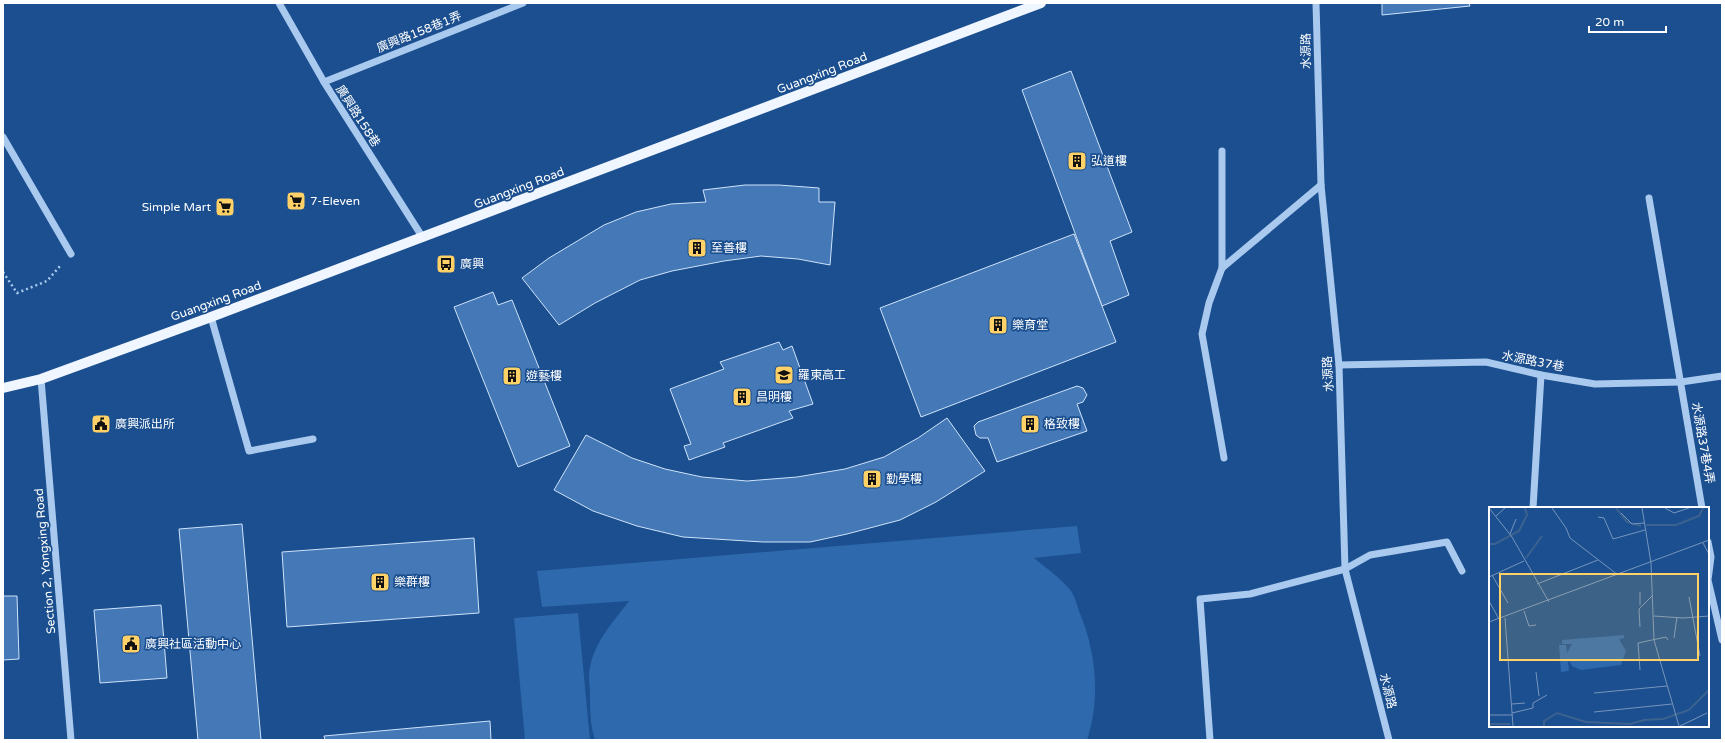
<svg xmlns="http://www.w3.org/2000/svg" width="1725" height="743" font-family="'Varela Round','Noto Sans TC',sans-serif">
	<rect width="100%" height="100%" fill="#1b4f8f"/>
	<g fill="#2e69ad">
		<path d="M1077 526 1081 553 1034 558C1047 569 1061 578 1071 591 1075 597 1077 605 1079 611 1096 651 1101 698 1087 740H595C590 723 590 712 590 694 590 686 588 675 590 667 595 641 614 621 629 601L542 607 537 571Z"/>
		<polygon points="578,613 590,740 525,740 514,618"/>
	</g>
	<g fill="#4478b7" stroke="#cfe3fa">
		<polygon points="1382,3 1469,3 1470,6 1382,15"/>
		<polygon points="1071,71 1132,232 1110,241 1129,295 1102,306 1022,90"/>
		<polygon points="745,185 779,185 819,188 819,202 835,202 830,265 798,259 761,256 724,261 672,271 640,280 595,303 559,325 522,278 549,258 604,225 636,212 671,204 706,202 703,190"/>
		<polygon points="1074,234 1116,342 921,417 880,308"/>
		<polygon points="493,292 498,305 512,300 570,446 518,467 454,307"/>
		<polygon points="779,342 783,350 792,346 813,404 789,411 793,418 723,443 725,447 689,460 684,446 691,444 670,389 724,369 720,362"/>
		<polygon points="1077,386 1083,388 1087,395 1083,402 1077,404 1087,431 997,462 988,438 980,438 976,435 974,426 978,422"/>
		<polygon points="947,418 985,471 936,502 900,520 847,534 810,542 763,542 683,537 637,526 593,511 554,490 586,435 632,458 665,469 702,477 747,481 797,477 845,469 884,457 918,438"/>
		<polygon points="242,524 261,740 198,740 179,529"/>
		<polygon points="474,538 479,613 287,627 282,552"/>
		<polygon points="3,596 17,596 19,659 3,660"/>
		<polygon points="161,605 167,678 100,683 94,610"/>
		<polygon points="490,721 491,740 325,740 324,736"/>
	</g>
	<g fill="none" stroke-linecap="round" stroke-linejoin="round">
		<polyline stroke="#a9c9ee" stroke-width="2.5" stroke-dasharray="2 3" stroke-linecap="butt" points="3,272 17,293 47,281 60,266"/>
		<g stroke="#a9c9ee" stroke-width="7">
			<polyline points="279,3 324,82 423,238"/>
			<polyline points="1316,3 1321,185 1339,365 1345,569 1389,740"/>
			<polyline points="324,82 523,3"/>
			<polyline points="3,137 71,254"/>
			<polyline points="1222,151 1222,268"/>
			<polyline points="1649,198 1702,508"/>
			<polyline points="211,317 249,451 313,439"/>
			<polyline points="1339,365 1486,362 1541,375 1595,384 1681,382 1722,376"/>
			<polyline points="41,379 71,740"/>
			<polyline points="1224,458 1202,334 1209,303 1222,268 1321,185"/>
			<polyline points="1533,508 1541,375"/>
			<polyline points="1708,542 1711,557 1708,580 1722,640"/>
			<polyline points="1210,740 1200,599 1250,594 1345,569 1370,555 1447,542 1462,571"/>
		</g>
		<polyline stroke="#f0f6ff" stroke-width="10" points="3,388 41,379 211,317 1041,3"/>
	</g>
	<defs>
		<symbol id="building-square" viewBox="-11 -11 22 22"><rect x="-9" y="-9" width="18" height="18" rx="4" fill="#ffd166" stroke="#1b4f8f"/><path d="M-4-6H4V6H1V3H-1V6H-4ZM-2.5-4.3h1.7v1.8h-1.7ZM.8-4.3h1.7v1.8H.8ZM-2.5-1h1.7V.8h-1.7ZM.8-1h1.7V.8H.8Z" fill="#111"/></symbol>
		<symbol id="supermarket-square" viewBox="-11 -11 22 22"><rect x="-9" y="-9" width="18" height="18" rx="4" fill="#ffd166" stroke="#1b4f8f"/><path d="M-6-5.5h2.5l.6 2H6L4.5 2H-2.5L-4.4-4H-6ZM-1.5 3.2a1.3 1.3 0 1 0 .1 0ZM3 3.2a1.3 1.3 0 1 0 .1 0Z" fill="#111"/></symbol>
		<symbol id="bus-square" viewBox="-11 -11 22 22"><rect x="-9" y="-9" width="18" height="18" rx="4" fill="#ffd166" stroke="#1b4f8f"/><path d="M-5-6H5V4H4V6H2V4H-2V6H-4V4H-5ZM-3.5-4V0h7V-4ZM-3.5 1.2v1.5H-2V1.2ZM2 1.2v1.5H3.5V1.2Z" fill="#111"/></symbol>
		<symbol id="school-square" viewBox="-11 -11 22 22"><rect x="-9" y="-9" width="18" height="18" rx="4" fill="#ffd166" stroke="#1b4f8f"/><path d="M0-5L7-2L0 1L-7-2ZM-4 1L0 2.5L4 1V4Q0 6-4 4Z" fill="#111"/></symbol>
		<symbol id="civic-square" viewBox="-11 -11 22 22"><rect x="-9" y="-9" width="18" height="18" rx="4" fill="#ffd166" stroke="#1b4f8f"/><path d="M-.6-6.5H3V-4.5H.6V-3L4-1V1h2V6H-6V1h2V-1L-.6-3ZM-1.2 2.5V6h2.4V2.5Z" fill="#111"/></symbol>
	</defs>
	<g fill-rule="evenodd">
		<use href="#building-square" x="1066" y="150" width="22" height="22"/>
		<use href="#supermarket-square" x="285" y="190" width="22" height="22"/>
		<use href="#supermarket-square" x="214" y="196" width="22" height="22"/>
		<use href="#building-square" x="686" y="237" width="22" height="22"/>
		<use href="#bus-square" x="435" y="253" width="22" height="22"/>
		<use href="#building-square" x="987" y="314" width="22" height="22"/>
		<use href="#school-square" x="773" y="364" width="22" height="22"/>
		<use href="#building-square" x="501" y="365" width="22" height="22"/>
		<use href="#building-square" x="731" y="386" width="22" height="22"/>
		<use href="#civic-square" x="90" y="413" width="22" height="22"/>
		<use href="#building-square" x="1019" y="413" width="22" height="22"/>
		<use href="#building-square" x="861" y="468" width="22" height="22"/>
		<use href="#building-square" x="369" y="571" width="22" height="22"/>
		<use href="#civic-square" x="120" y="633" width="22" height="22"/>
	</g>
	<g text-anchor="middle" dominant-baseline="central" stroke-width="3.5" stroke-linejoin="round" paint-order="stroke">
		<g font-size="12" fill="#fff" stroke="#1b4f8f">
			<text transform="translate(419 32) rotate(-22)">廣興路158巷1弄</text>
			<text transform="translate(1306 51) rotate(-91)">水源路</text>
			<text transform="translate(822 73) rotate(-21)">Guangxing Road</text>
			<text transform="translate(358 116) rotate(57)">廣興路158巷</text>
			<text transform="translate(519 188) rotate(-21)">Guangxing Road</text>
			<text transform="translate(216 301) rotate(-20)">Guangxing Road</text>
			<text transform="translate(1533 361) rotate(11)">水源路37巷</text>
			<text transform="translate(1328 374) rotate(-93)">水源路</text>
			<text transform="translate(1703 443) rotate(80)">水源路37巷4弄</text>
			<text transform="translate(45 561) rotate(-95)">Section 2, Yongxing Road</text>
			<text transform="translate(1388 691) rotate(76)">水源路</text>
		</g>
		<g font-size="12" fill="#fff" stroke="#1b4f8f" text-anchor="start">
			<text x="1091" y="161">弘道樓</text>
			<text x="310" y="201">7-Eleven</text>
			<text x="211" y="207" text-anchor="end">Simple Mart</text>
			<text x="711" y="248">至善樓</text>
			<text x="460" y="264">廣興</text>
			<text x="1012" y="325">樂育堂</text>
			<text x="798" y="375">羅東高工</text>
			<text x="526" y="376">遊藝樓</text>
			<text x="756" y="397">昌明樓</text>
			<text x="115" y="424">廣興派出所</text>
			<text x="1044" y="424">格致樓</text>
			<text x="886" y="479">勤學樓</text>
			<text x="394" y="582">樂群樓</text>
			<text x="145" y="644">廣興社區活動中心</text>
		</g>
	</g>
	<g transform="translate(1489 507)">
		<rect width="220" height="220" fill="#1b4f8f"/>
		<path d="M135 128V131L130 132 137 144 132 158 92 163 83 159 79 152 80 164 72 165 70 138H77L78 146 83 137H73V133Z" fill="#2e69ad"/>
		<path fill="none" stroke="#3c6290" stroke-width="2" d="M127 1 138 15 152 19M157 18H187L210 9 214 1M0 37H6L30 24 38 8 36 1M37 51 53 29M0 217H21M55 219V214L68 206 97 215 141 217 155 213 174 212 200 203 220 183"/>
		<path fill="none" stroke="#7695bc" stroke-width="1" d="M0 1 23 30 60 95M63 1 77 21 81 31 129 68M153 1 162 56 165 133 190 219M176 1 185 6 200 1M132 6 143 17 155 16M7 9 16 1M109 10 115 11 124 32 156 23M21 27 27 12M214 36 220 47M3 68 19 96M0 70 35 54M48 77 109 53M151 85V98M200 90 211 149M0 94 10 112M35 104 40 119 47 118M165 109 194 111 220 109M16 111 24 219M0 115 220 33M151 120 150 102 163 89M185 131 188 110M151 163 149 136 177 130 179 133M47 165 50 189M105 186 178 179M23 197 36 196M105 205 183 197M23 206 44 201V196L58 188M0 208H23M191 219 218 206"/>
		<path fill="#ffd166" fill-opacity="0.15" stroke="#ffd166" stroke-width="2" d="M11 67H209V153H11Z"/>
		<rect width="220" height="220" fill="none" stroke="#fff" stroke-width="2"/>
	</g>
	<rect width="1725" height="743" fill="none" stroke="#ffffff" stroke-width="8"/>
	<path d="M1589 26v6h77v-6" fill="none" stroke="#ffffff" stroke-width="2"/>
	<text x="1595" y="26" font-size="12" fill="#ffffff" stroke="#1b4f8f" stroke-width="3" paint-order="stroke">20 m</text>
</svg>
